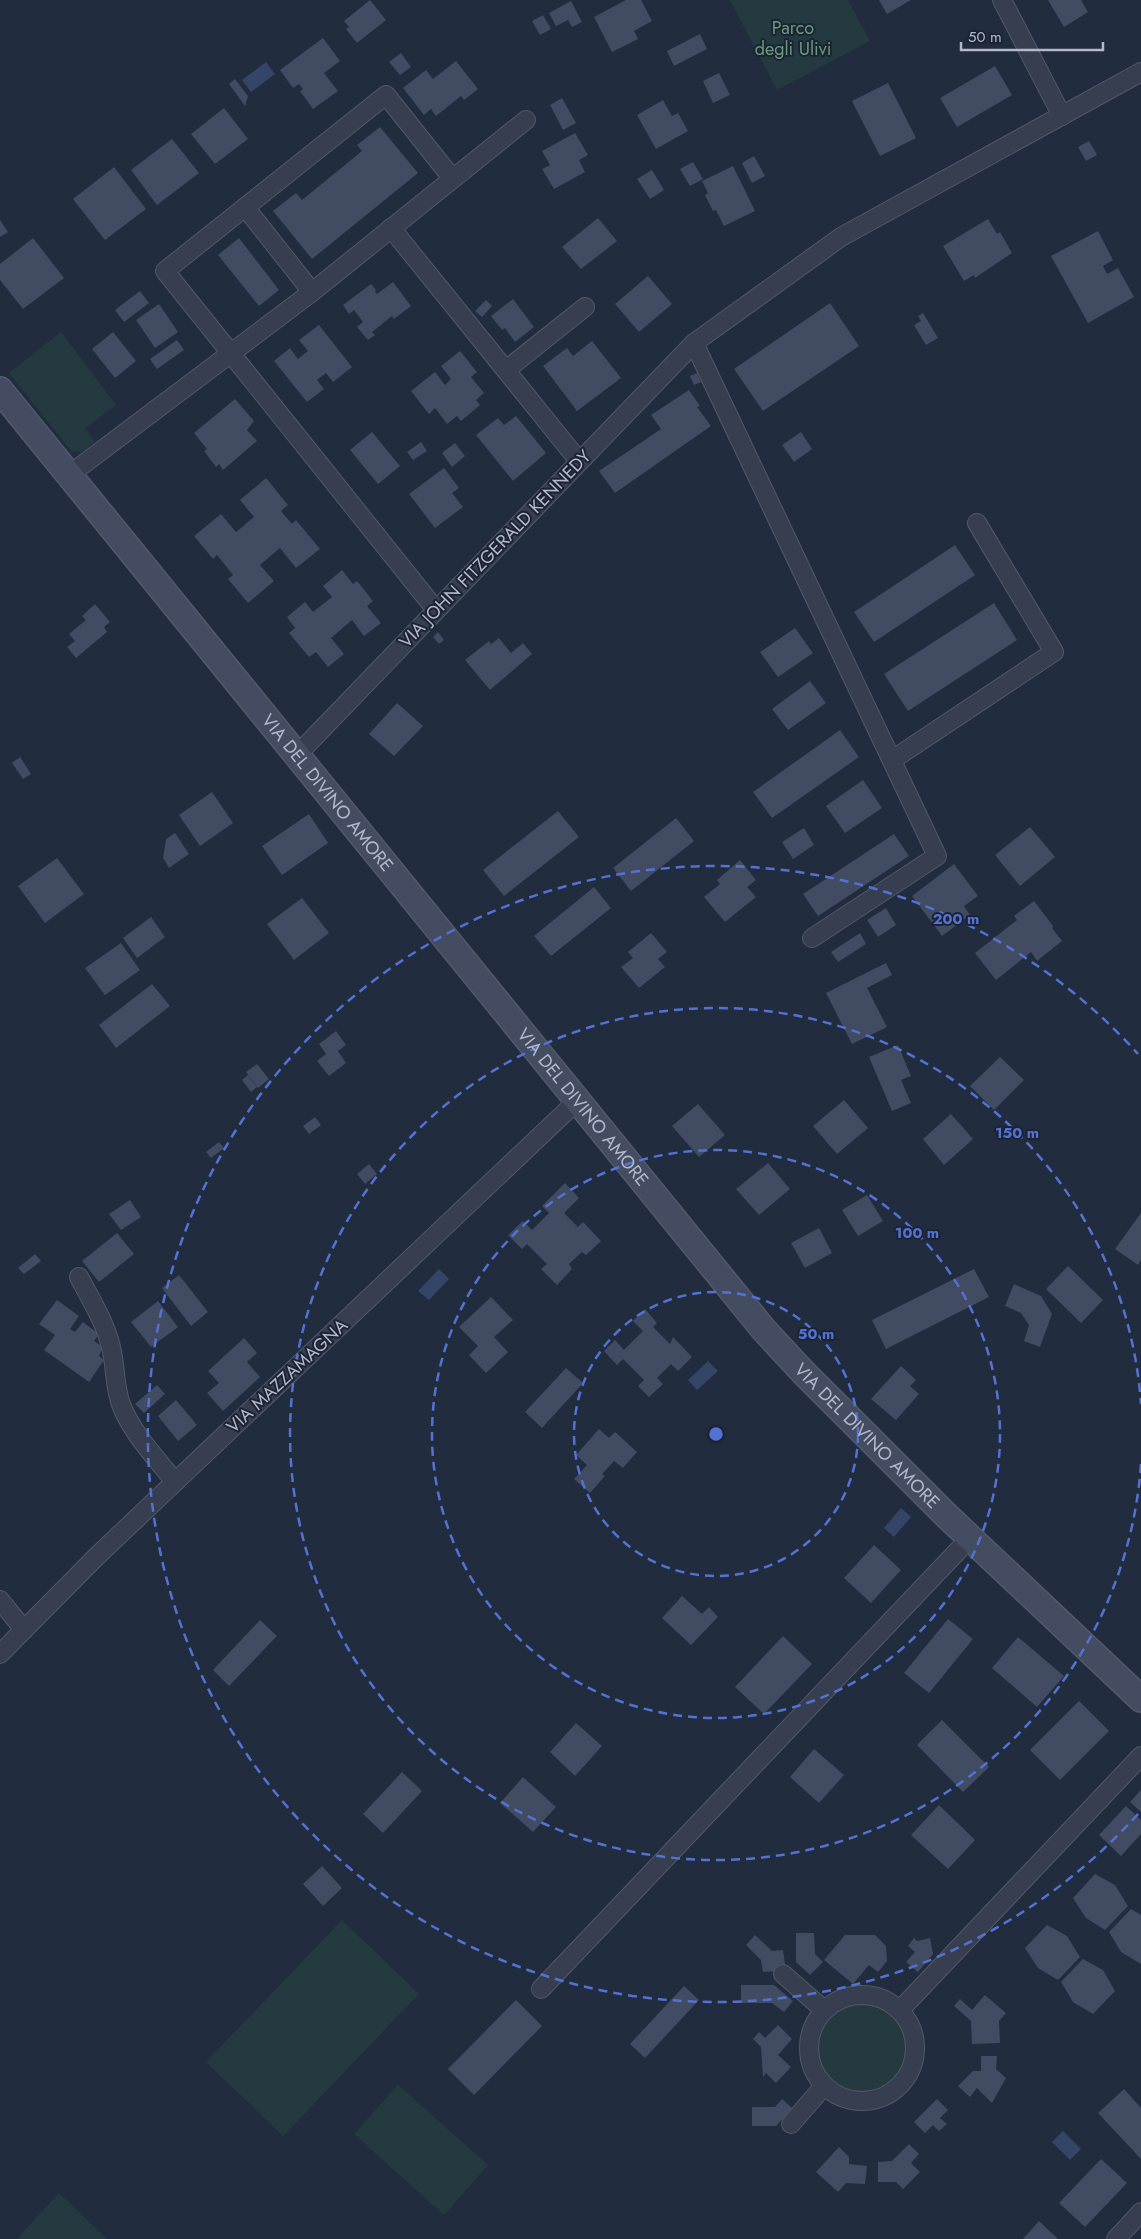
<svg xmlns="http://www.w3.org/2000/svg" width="1141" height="2239" font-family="Jost,sans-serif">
	<rect width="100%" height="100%" fill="#222c3f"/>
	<g fill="#253a40">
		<polygon points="730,0 848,0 870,41 777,90"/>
		<polygon points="61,332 116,405 85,428 95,442 81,452 71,451 9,373"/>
		<polygon points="342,1920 419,1994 283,2136 206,2062"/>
		<circle cx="862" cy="2048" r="44"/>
		<polygon points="398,2085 488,2165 444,2215 354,2134"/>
		<polygon points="59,2193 107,2239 17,2239"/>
	</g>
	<g fill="#354567">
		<polygon points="266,62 275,74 251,92 242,80"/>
		<polygon points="439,1269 449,1279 429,1300 418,1291"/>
		<polygon points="708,1361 718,1371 697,1390 688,1380"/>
		<polygon points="901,1508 911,1517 894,1537 884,1528"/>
		<polygon points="1063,2131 1081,2149 1070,2160 1052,2142"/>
	</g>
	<g fill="#414b61">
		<polygon points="370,0 386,20 357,43 346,29 349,27 344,21"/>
		<polygon points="626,0 641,0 652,21 634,31 638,39 612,52 594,17"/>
		<polygon points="879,0 911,0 887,14"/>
		<polygon points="1048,0 1081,0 1088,12 1064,27"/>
		<polygon points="571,1 582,22 572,27 568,20 556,26 549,13"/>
		<polygon points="543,15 551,29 540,35 532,21"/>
		<polygon points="700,34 707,49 674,66 667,51"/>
		<polygon points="323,38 340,61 324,73 338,91 313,109 300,91 303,89 299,84 293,88 280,70"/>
		<polygon points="401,53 411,67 400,75 389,62"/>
		<polygon points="456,61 478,89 464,100 461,96 436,116 431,109 424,115 403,88 426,70 433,79"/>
		<polygon points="995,66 1012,95 957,127 940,98"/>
		<polygon points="719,73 730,95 713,103 703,81"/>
		<polygon points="235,79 248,96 245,106 229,84"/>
		<polygon points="888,83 916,138 880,156 852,101"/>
		<polygon points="562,98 576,123 563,130 550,105"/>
		<polygon points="663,100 672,116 678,113 688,131 656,149 637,115"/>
		<polygon points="224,108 248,139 215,164 191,134"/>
		<polygon points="380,127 418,173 312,259 273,211 296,193 302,200 362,151 357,145"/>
		<polygon points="575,133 588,155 579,160 585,172 554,189 542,169 550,165 542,151"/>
		<polygon points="172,139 199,173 157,205 131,170"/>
		<polygon points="1089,141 1097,155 1086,161 1078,147"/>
		<polygon points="754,156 765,176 752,183 742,163"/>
		<polygon points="693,162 703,179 690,186 680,169"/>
		<polygon points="733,166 755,211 724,226 716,210 713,211 705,195 708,193 702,181"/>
		<polygon points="114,167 146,209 105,240 73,199"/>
		<polygon points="652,170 664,190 650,199 637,179"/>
		<polygon points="598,218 617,241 581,269 562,247"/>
		<polygon points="988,219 997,234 1000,232 1012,253 975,278 974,275 964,281 943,246"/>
		<polygon points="0,220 8,232 0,237"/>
		<polygon points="1098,231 1113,260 1103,266 1107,274 1118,268 1134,297 1088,323 1051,256"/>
		<polygon points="33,238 64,278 23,309 0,280 0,264"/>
		<polygon points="239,238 279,290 259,306 218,255"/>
		<polygon points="648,276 672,304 639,332 615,304"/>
		<polygon points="393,282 411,306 394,319 392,316 372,332 375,335 368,340 357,327 363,322 354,310 349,314 343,305 371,284 376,290 375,292 377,294"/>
		<polygon points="140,291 149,303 124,322 115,310"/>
		<polygon points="513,299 534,327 515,342 505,328 502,330 491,316"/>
		<polygon points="486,300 492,306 482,317 475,311"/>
		<polygon points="830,303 859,346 763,411 734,369"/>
		<polygon points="159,304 178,332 155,348 136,320"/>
		<polygon points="923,313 938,338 926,345 914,325 921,321 918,316"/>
		<polygon points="319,325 352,367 333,382 326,373 317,380 324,389 307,402 274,361 290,348 298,359 308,351 299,340"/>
		<polygon points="113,332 136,361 115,378 92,349"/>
		<polygon points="177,340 184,350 157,369 150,359"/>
		<polygon points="592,341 621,378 577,411 543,366 567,348 573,356"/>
		<polygon points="460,351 477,372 471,377 484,393 476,400 480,405 461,421 457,416 447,424 435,408 429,414 411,391 435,372 445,385 451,379 441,366"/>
		<polygon points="697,373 701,382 694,385 690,376"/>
		<polygon points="689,390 700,406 697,407 711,426 615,493 599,471 661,429 651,415"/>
		<polygon points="235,399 254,421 247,430 257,441 223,470 219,464 216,467 204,451 207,449 194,433"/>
		<polygon points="516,416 546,453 513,481 476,435 498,418 504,425"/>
		<polygon points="372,432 400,466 378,484 350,450"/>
		<polygon points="801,432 812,449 794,462 782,445"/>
		<polygon points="421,442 427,451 413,460 407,452"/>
		<polygon points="455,443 465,456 452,467 442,453"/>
		<polygon points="444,468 459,488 452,493 463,507 435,528 409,494"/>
		<polygon points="266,478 288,505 281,511 292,524 296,520 320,549 296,568 280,548 260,565 274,581 248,603 228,579 233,575 217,555 213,559 194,536 221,514 236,532 254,517 240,500"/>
		<polygon points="955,545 975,575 874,642 854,612"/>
		<polygon points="342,570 353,584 357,581 373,601 367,606 381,623 364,636 352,620 331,638 344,654 328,667 316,652 309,657 289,633 295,628 287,617 305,602 313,612 332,597 323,586"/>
		<polygon points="994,603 1017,640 908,711 884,674"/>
		<polygon points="95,604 110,622 104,627 107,632 76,658 67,647 75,641 69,634 86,620 82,616"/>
		<polygon points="795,628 813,653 778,677 760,652"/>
		<polygon points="438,632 444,640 439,644 433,637"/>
		<polygon points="499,638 511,653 523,643 532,654 490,690 465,660 489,641 491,644"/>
		<polygon points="810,681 826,703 788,730 772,709"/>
		<polygon points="397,703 423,726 394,756 369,734"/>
		<polygon points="840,730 859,757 772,818 753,792"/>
		<polygon points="20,757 31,774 23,779 12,763"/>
		<polygon points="863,780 882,808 845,833 826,806"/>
		<polygon points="212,792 233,823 200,846 179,815"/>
		<polygon points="558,811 579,837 504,896 483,870"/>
		<polygon points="309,814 328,843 282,875 262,846"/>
		<polygon points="676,818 694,841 631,891 613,868"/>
		<polygon points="1030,827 1055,857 1020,886 995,855"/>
		<polygon points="804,828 814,845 793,859 782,842"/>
		<polygon points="175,833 189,854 169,868 163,858 166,839"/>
		<polygon points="894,834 909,856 818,916 803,894"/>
		<polygon points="57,858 84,894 45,923 18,886"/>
		<polygon points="740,860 756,880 747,887 756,897 725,922 704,897 720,884 717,880"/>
		<polygon points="954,864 978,896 964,906 970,915 942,936 912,896"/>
		<polygon points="594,887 611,908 551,956 534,936"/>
		<polygon points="302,898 329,933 294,960 267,924"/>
		<polygon points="1034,901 1053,926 1052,928 1062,941 1037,961 1031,952 996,980 975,953 1017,920 1014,916"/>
		<polygon points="886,908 896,925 878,937 867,920"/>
		<polygon points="151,917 165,937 137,958 123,938"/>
		<polygon points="651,933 667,952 658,959 665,967 639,988 621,967 633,958 628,952"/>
		<polygon points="860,933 866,944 838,962 831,952"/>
		<polygon points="121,943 140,970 105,995 85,968"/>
		<polygon points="886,963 892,975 867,988 887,1027 852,1044 826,993"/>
		<polygon points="152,984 170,1006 116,1048 99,1025"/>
		<polygon points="336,1031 346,1045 338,1051 346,1063 329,1076 317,1061 326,1054 319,1044"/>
		<polygon points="898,1045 911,1076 901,1080 911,1103 892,1111 869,1057"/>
		<polygon points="1000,1057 1024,1080 994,1110 970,1086"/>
		<polygon points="257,1064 269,1079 258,1088 246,1072"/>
		<polygon points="248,1075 257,1087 251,1092 242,1080"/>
		<polygon points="844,1100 868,1128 837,1154 813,1126"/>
		<polygon points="698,1104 725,1135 699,1157 672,1126"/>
		<polygon points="951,1114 973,1139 944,1165 923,1139"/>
		<polygon points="315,1117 321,1125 309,1134 303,1126"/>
		<polygon points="219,1142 224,1148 211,1158 206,1152"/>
		<polygon points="768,1163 790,1189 759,1215 736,1189"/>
		<polygon points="369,1164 377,1174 365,1184 357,1174"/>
		<polygon points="565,1183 579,1198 564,1213 578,1227 583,1222 601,1241 586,1255 582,1252 569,1264 572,1269 557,1285 541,1269 547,1264 527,1244 522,1249 508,1235 523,1221 532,1230 549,1213 542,1206"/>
		<polygon points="867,1195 883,1221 858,1236 842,1210"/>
		<polygon points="130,1200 141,1217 121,1230 109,1214"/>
		<polygon points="1141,1213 1141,1260 1138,1265 1115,1249"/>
		<polygon points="819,1228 832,1253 805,1268 791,1243"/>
		<polygon points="117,1233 134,1254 99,1282 82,1261"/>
		<polygon points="35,1254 41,1261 24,1274 18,1268"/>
		<polygon points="1068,1266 1103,1300 1081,1323 1046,1289"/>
		<polygon points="974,1269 989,1297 886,1349 872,1320"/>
		<polygon points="179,1275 208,1312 191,1326 162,1288"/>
		<polygon points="1014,1284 1041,1296 1052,1314 1040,1347 1024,1341 1029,1325 1021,1313 1005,1306"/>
		<polygon points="491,1297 513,1320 494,1337 508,1352 486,1373 469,1355 478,1346 459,1327"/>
		<polygon points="57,1300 79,1316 70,1329 75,1332 83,1322 99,1334 94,1341 103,1347 99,1356 104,1360 89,1382 44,1350 55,1335 39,1324"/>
		<polygon points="158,1301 178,1327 151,1347 131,1322"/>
		<polygon points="645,1309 657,1323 653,1327 670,1344 673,1337 692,1357 678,1371 671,1364 657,1378 663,1384 649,1397 638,1386 644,1380 623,1359 617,1365 604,1351 615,1340 624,1350 643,1331 633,1321"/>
		<polygon points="244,1338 257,1353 247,1362 260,1377 223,1411 207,1393 219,1383 208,1371"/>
		<polygon points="901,1366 916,1380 910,1386 919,1394 896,1420 871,1399"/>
		<polygon points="566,1368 583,1383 542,1428 525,1412"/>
		<polygon points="157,1385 165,1394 144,1413 135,1404"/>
		<polygon points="176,1400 197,1425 178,1441 158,1416"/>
		<polygon points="599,1429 609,1438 615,1432 637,1452 623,1468 614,1461 602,1474 605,1476 590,1493 574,1479 587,1465 576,1455"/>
		<polygon points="874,1545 901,1570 871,1603 844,1578"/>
		<polygon points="682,1596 702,1614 709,1607 718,1617 691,1645 662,1618"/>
		<polygon points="948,1619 973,1639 929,1693 904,1673"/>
		<polygon points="260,1620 277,1636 229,1686 213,1670"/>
		<polygon points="783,1636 812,1664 764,1714 735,1687"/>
		<polygon points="1018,1637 1064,1676 1037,1707 992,1668"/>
		<polygon points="1079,1701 1109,1731 1060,1780 1030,1750"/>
		<polygon points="942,1720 989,1767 963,1792 917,1745"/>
		<polygon points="576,1723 602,1746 575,1776 550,1752"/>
		<polygon points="814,1749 844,1775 819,1803 790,1777"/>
		<polygon points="402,1772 422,1791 383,1833 363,1814"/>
		<polygon points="523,1777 556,1807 533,1832 500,1803"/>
		<polygon points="1141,1790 1141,1812 1130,1802"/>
		<polygon points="939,1805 975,1840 948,1869 911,1835"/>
		<polygon points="1126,1806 1141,1820 1141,1834 1121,1856 1099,1835"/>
		<polygon points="322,1866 342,1888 323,1906 303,1884"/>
		<polygon points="1095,1874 1115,1885 1128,1906 1105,1930 1086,1918 1073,1898"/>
		<polygon points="1131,1909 1141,1915 1141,1964 1121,1952 1109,1932"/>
		<polygon points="1047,1925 1067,1936 1080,1957 1058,1980 1038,1968 1025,1948"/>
		<polygon points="796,1933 814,1933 815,1954 823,1962 810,1975 796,1962"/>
		<polygon points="755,1935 772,1951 783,1950 785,1964 778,1965 779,1971 763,1972 761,1960 746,1945"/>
		<polygon points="845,1935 875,1935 886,1946 887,1961 878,1972 869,1965 853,1984 824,1960"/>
		<polygon points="914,1938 917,1941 930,1938 933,1954 918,1972 906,1962 915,1952 908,1946"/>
		<polygon points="1083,1959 1103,1970 1115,1991 1093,2014 1073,2002 1061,1982"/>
		<polygon points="741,1985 774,1985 793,2001 784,2012 772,2003 741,2003"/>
		<polygon points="684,1986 699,2000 645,2058 630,2044"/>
		<polygon points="985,1995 1006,2013 999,2021 1000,2043 972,2044 971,2021 954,2006 960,1999 972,2010"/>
		<polygon points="516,2000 542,2026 474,2095 448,2069"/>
		<polygon points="778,2025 792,2039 778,2055 791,2067 776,2083 766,2073 763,2077 761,2047 753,2039 759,2032 765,2038"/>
		<polygon points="981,2056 997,2056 996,2069 1006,2078 992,2103 977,2088 970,2097 958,2086 973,2071 981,2071"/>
		<polygon points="1124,2089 1141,2108 1141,2159 1098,2113"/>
		<polygon points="782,2099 792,2108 776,2126 752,2126 752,2107 775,2107"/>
		<polygon points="937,2099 948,2110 940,2118 947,2124 939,2131 933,2125 925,2133 914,2122"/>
		<polygon points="909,2144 919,2154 911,2163 920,2172 903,2189 896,2182 878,2182 878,2162 892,2161"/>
		<polygon points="839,2147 849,2157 849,2164 867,2166 865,2184 846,2183 838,2192 816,2172"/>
		<polygon points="1101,2159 1127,2183 1085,2227 1059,2203"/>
		<polygon points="1039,2221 1058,2239 1023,2239"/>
	</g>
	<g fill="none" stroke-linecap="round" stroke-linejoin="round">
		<defs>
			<g id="street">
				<polyline points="1002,0 1062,116"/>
				<polyline points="245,207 312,292"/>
				<polyline points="391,228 579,461"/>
				<polyline points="694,343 937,856 812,938"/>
				<polyline points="506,370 585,307"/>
				<polyline points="69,475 312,292 526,120"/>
				<polyline points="436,610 165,271 386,95 452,178"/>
				<polyline points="296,756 694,343 841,237 1141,72"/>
				<polyline points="892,760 1054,652 977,523"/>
				<path d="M79 1277C91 1300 105 1322 111 1347 116 1367 114 1388 122 1407 133 1434 157 1459 175 1482"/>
				<polyline points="0,1600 24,1630"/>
				<polyline points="0,1654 97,1556 577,1101"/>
				<polyline points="783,1974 824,2010"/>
				<polyline points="541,1989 970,1538"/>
				<circle cx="862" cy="2048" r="53"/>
				<polyline points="900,2010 1141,1756"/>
				<polyline points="791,2124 824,2086"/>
				<polyline points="1116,2239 1141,2212"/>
			</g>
			<g id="secondary">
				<path id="s1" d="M0 390 764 1330 803 1372 947 1516 1141 1699"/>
			</g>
		</defs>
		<use href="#street" stroke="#52596a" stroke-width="20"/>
		<use href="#secondary" stroke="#52596a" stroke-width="28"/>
		<use href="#street" stroke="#373e4f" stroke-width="18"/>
		<use href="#secondary" stroke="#444c62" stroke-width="25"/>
	</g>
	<g fill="none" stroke="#5273d3" stroke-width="2.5" stroke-dasharray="9 6">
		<circle cx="716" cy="1434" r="142"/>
		<circle cx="716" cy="1434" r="284"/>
		<path d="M1141 1464A426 426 0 1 1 1141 1404"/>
		<path d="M1138 1814A568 568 0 1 1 1138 1054"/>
	</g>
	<g text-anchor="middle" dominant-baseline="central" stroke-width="4" stroke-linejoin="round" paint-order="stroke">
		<g font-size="18" fill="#689c7a" stroke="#1c2334">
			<text x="793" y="28">Parco<tspan x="793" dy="21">degli Ulivi</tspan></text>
		</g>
		<g font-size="18" fill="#b3b9ca" stroke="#1c2334">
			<text transform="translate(495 549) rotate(-46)">VIA JOHN FITZGERALD KENNEDY</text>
			<text stroke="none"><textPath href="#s1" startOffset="519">VIA DEL DIVINO AMORE</textPath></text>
			<text stroke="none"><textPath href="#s1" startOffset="924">VIA DEL DIVINO AMORE</textPath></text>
			<text transform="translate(287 1376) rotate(-43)">VIA MAZZAMAGNA</text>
			<text stroke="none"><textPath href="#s1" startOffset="1359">VIA DEL DIVINO AMORE</textPath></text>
		</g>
	</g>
	<circle cx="716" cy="1434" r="8" fill="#5273d3" stroke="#1c2334" stroke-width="2.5"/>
	<g font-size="15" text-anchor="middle" font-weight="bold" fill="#5273d3" stroke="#1c2334" stroke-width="4" stroke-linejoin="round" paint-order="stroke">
		<text x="956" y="924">200 m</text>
		<text x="1017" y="1138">150 m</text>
		<text x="917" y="1238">100 m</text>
		<text x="816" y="1339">50 m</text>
	</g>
	<path d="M961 42v8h142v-8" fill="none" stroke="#b3b9ca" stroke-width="2.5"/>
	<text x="968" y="42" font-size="15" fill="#b3b9ca" stroke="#1c2334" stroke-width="4" paint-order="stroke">50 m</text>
</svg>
